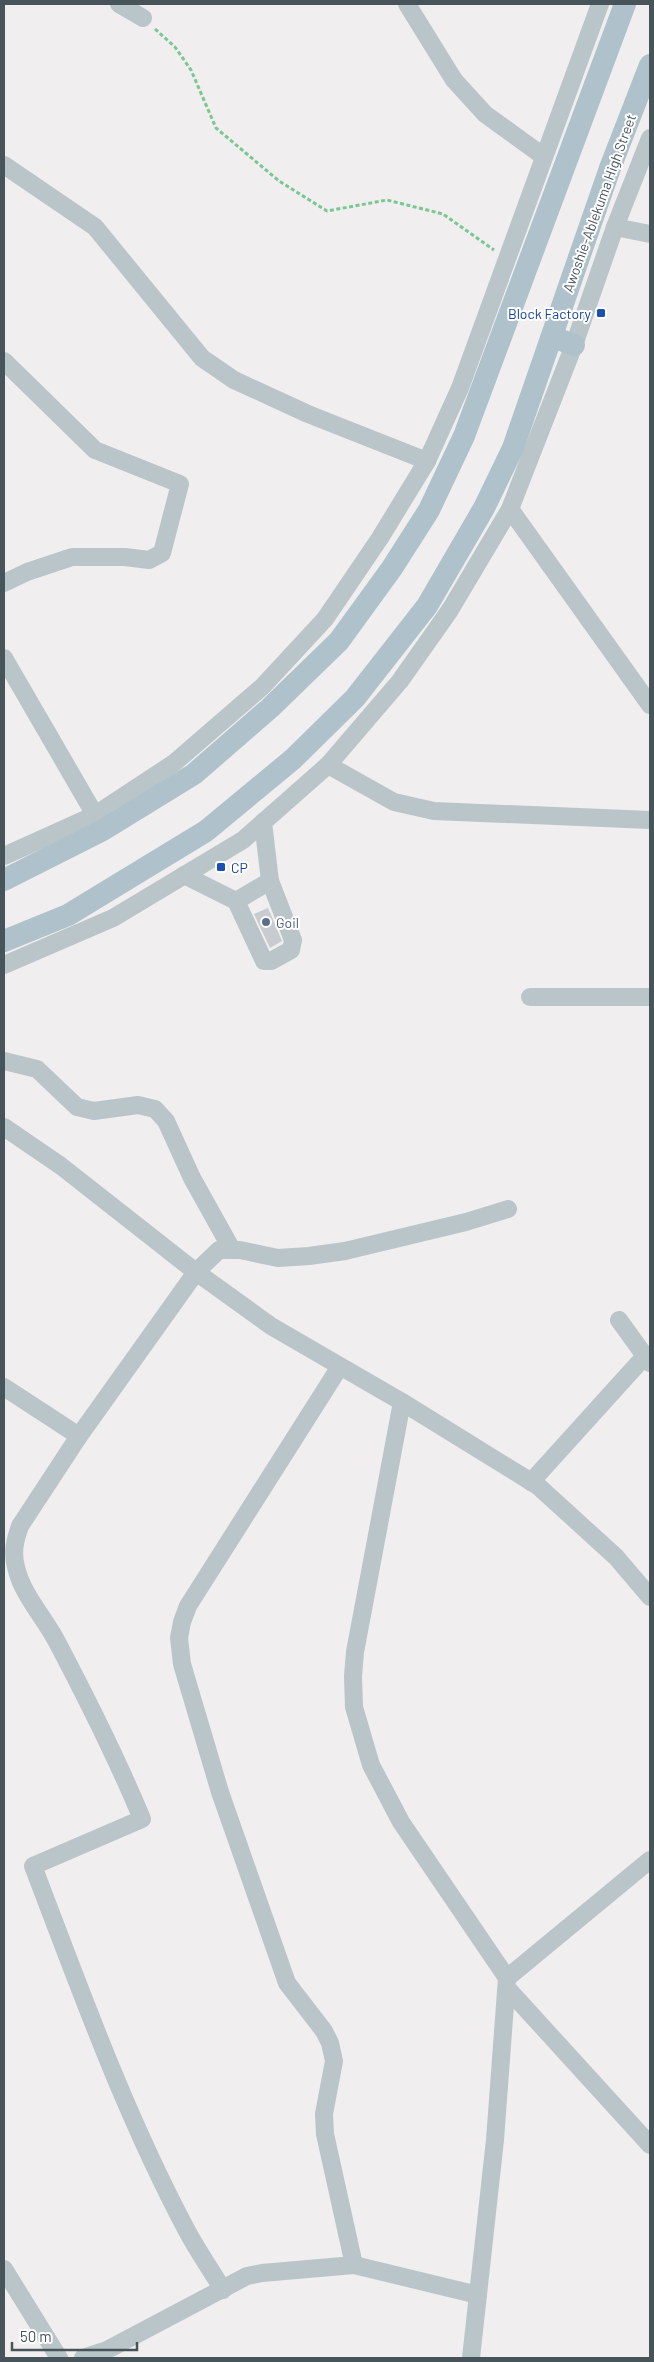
<svg xmlns="http://www.w3.org/2000/svg" width="654" height="2362" font-family="Barlow,sans-serif">
	<rect width="100%" height="100%" fill="#f0eeee"/>
	<polygon fill="#c8ccd0" points="268,908 282,941 270,948 254,914"/>
	<g fill="none" stroke-linecap="round" stroke-linejoin="round">
		<polyline stroke="#79c792" stroke-width="3" stroke-dasharray="4 2.5" stroke-linecap="butt" points="155,29 175,47 191,70 216,128 279,181 327,211 387,200 443,214 494,250"/>
		<g stroke="#bac5ca" stroke-width="18">
			<polyline points="119,4 143,18"/>
			<polyline points="407,4 454,80 485,114 543,156"/>
			<polyline points="4,165 95,227 202,358 234,380 308,414 427,461"/>
			<polyline points="615,227 650,234"/>
			<polyline points="4,361 95,450 180,484 162,553 149,560 125,557 72,557 27,572 4,583"/>
			<polyline points="510,509 650,705"/>
			<polyline points="4,658 95,815"/>
			<polyline points="328,765 394,802 434,811 650,820"/>
			<polyline points="4,856 95,815 174,763 262,687 325,619 380,538 427,461 460,388 600,4"/>
			<polyline points="184,875 236,901 270,881 263,822"/>
			<polyline points="236,901 264,961 271,961 291,950 293,940 270,881"/>
			<polyline points="4,965 113,918 243,840 328,765 400,681 450,610 510,509 574,345 615,227 650,138"/>
			<polyline points="530,997 650,997"/>
			<polyline points="4,1061 37,1069 77,1107 94,1111 138,1105 155,1109 166,1121 192,1178 231,1248"/>
			<polyline points="4,1127 61,1166 196,1272 271,1326 402,1402 538,1486 616,1557 650,1597"/>
			<polyline points="619,1320 650,1363"/>
			<polyline points="339,1368 188,1606 182,1622 179,1638 182,1664 220,1792 287,1983 324,2031 330,2043 334,2061 324,2114 325,2134 354,2265"/>
			<polyline points="4,1387 79,1436"/>
			<polyline points="402,1402 355,1652 353,1676 354,1707 371,1765 401,1822 507,1978 495,2140 471,2358"/>
			<polyline points="531,1482 645,1356"/>
			<polyline points="507,1978 650,1860"/>
			<polyline points="507,1988 650,2145"/>
			<polyline points="4,2269 59,2358"/>
			<path d="M223 2290C211 2270 197 2250 186 2229 124 2112 80 1989 33 1866L142 1819C117 1758 87 1699 56 1640 43 1616 22 1594 16 1567 12 1552 15 1540 20 1526L79 1436 196 1272 219 1250H240L278 1258 309 1256 345 1251 466 1222 508 1209"/>
			<polyline points="83,2358 107,2350 247,2276 262,2273 354,2265 478,2295"/>
		</g>
		<g stroke="#afc2cb" stroke-width="22">
			<polyline points="553,337 574,345"/>
			<polyline points="4,880 103,830 194,774 270,708 339,641 392,568 429,510 464,436 625,4"/>
			<polyline points="4,941 68,915 206,831 293,759 355,698 427,606 484,508 513,448 610,168 650,65"/>
		</g>
	</g>
	<g fill="#1a4fb4" stroke="#fff" stroke-width="2">
		<rect x="596" y="308" width="10" height="10" rx="2.5"/>
		<rect x="216" y="862" width="10" height="10" rx="2.5"/>
	</g>
	<circle fill="#5c6f8a" stroke="#fff" stroke-width="2" cx="266" cy="922" r="5"/>
	<g text-anchor="middle" dominant-baseline="central" stroke-width="4" stroke-linejoin="round" paint-order="stroke">
		<g font-size="14" fill="#47545a" stroke="#fff">
			<text transform="translate(599 203) rotate(-70)">Awoshie-Ablekuma High Street</text>
		</g>
		<g font-size="14" fill="#164399" stroke="#fff" text-anchor="end">
			<text x="591" y="313">Block Factory</text>
			<text x="231" y="867" text-anchor="start">CP</text>
		</g>
		<g font-size="14" fill="#4e5e75" stroke="#fff" text-anchor="start">
			<text x="276" y="922">Goil</text>
		</g>
	</g>
	<rect width="654" height="2362" fill="none" stroke="#47545a" stroke-width="10"/>
	<path d="M12 2342v8h125v-8" fill="none" stroke="#47545a" stroke-width="2.5"/>
	<text x="20" y="2342" font-size="15" fill="#47545a" stroke="#ffffff" stroke-width="4" paint-order="stroke">50 m</text>
</svg>
